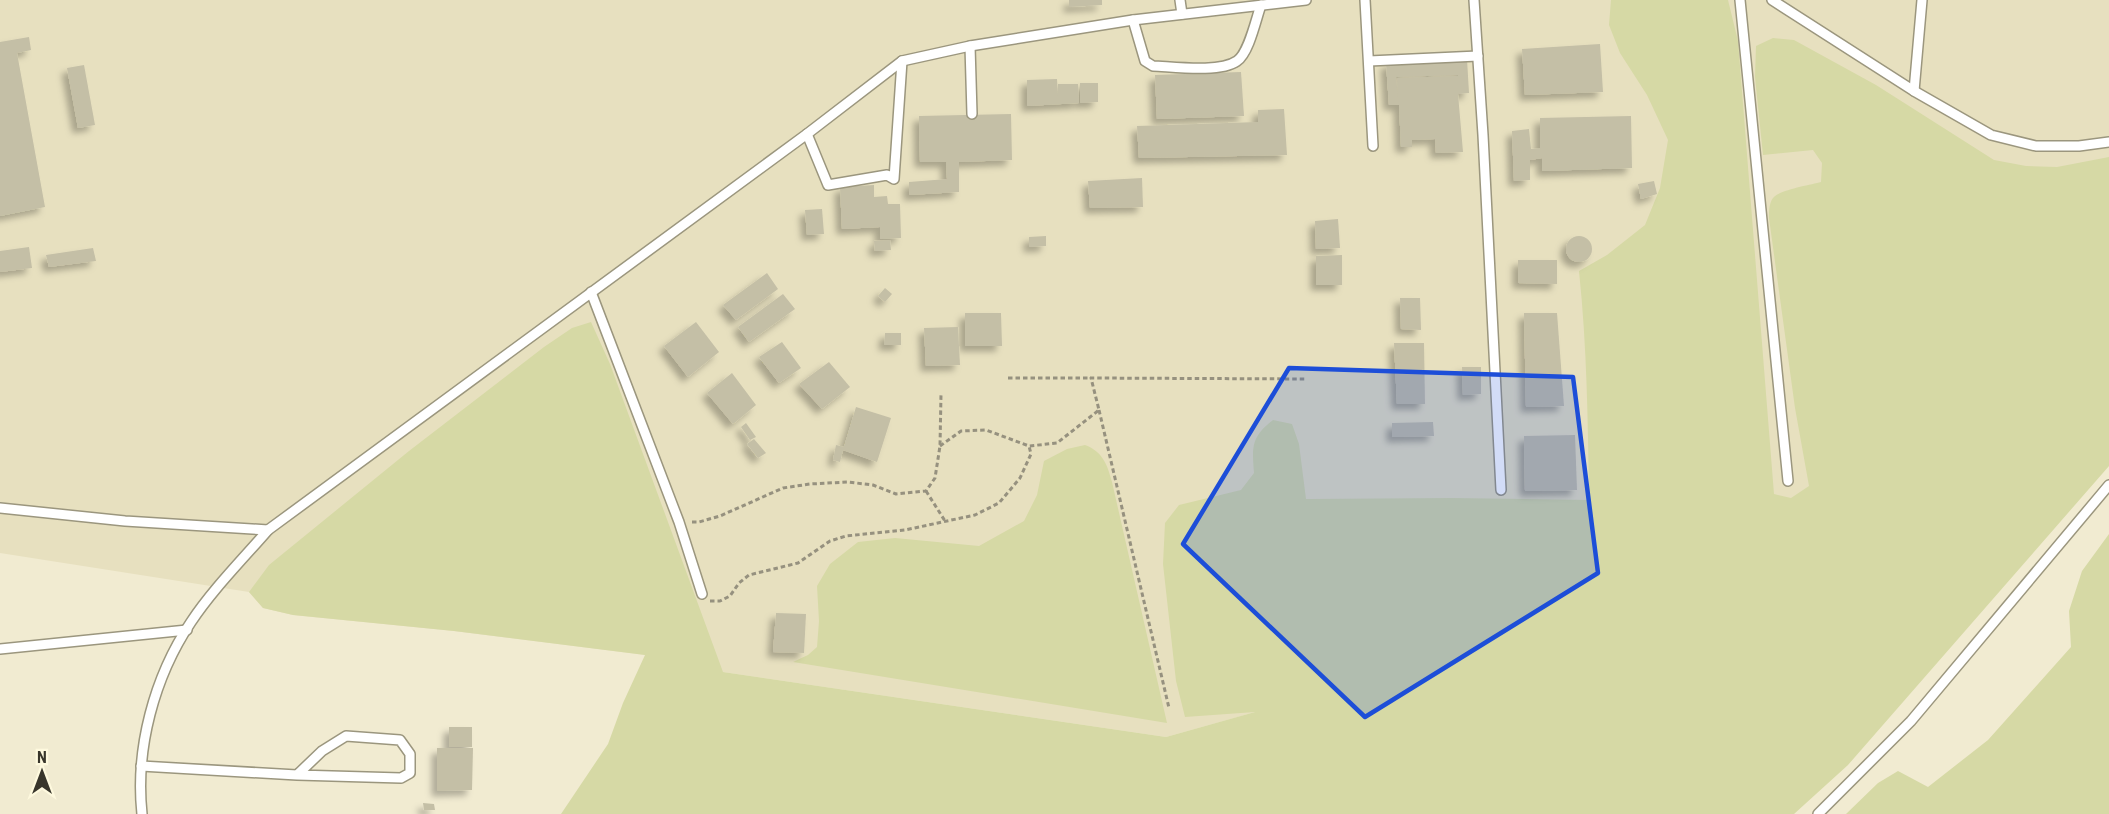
<svg xmlns="http://www.w3.org/2000/svg" width="2109" height="814" font-family="'Roboto Condensed',sans-serif">
	<defs>
		<filter id="shadow"><feDropShadow dx="-5.5" dy="5.5" stdDeviation="3" flood-color="#0004"/></filter>
	</defs>
	<rect width="100%" height="100%" fill="#f1ebd1"/>
	<polygon fill="#e7e0bf" points="0,0 2109,0 2109,335 1860,475 1259,711 1166,737 723,672 646,655 454,631 293,615 263,608 249,592 0,553"/>
	<g fill="#d6d9a5">
		<path d="M1611 0H1728L1738 41 1774 494 1791 498 1809 486 1795 408 1769 218C1769 212 1769 203 1773 198 1779 190 1810 185 1821 182L1822 163 1813 150 1763 155 1755 77 1756 46 1773 38 1794 40 1876 85 1994 160 2026 166 2057 167 2109 157V466L1848 765 1794 814H561L608 744 623 703 645 655 454 631 293 615 263 608 249 592 269 565 409 451 544 347 572 328 591 322 610 364 723 672 1166 737 1255 712 1185 717 1176 681 1163 564 1165 523 1179 505 1241 490 1254 473C1252 447 1251 437 1273 420L1292 424 1299 444 1306 499 1451 498 1589 500C1588 423 1587 347 1579 271L1607 255 1645 225 1660 188 1668 140 1647 95 1620 53 1609 25Z"/>
		<path d="M1085 445C1103 452 1107 464 1112 482L1167 723 793 662 808 655 817 647 819 621 817 586 830 564 858 542 895 538 979 546 1024 521 1037 495 1044 461 1067 449Z"/>
		<polygon points="2109,534 2109,814 1846,814 1878,783 1898,771 1928,787 1988,740 2071,647 2069,611 2082,571"/>
	</g>
	<g fill="#c4bfa6" fill-rule="evenodd" filter="url(#shadow)">
		<polygon points="1069,0 1102,0 1102,5 1069,7"/>
		<polygon points="29,37 31,50 17,53 45,207 0,216 0,42"/>
		<polygon points="1600,44 1603,92 1525,95 1522,49"/>
		<path d="M1467 59 1469 93 1458 94 1463 152 1436 153 1435 139 1412 140V147H1401L1399 105H1389L1386 63ZM1458 75V76L1397 78 1398 99 1396 77Z"/>
		<polygon points="84,65 95,125 78,128 67,68"/>
		<polygon points="1241,72 1244,116 1157,119 1155,75"/>
		<polygon points="1057,79 1058,96 1058,84 1078,84 1079,103 1027,106 1027,80"/>
		<polygon points="1080,83 1098,83 1098,102 1080,103"/>
		<polygon points="1284,109 1287,155 1139,158 1137,126 1258,122 1258,110"/>
		<polygon points="1011,114 1012,160 959,162 959,192 909,195 909,182 947,179 946,162 920,162 919,116"/>
		<polygon points="1631,116 1632,168 1542,171 1542,158 1530,160 1530,180 1514,181 1512,131 1529,129 1531,149 1540,148 1540,118"/>
		<polygon points="1142,178 1143,207 1090,208 1088,181"/>
		<polygon points="1654,181 1657,194 1641,199 1638,184"/>
		<polygon points="874,185 874,197 887,196 888,204 900,204 901,238 880,239 880,227 842,229 840,187"/>
		<polygon points="822,209 824,234 807,235 805,210"/>
		<polygon points="1338,219 1340,248 1316,249 1315,221"/>
		<polygon points="1046,236 1046,246 1029,247 1029,237"/>
		<circle cx="1579" cy="249" r="13"/>
		<polygon points="890,240 891,250 875,251 874,241"/>
		<polygon points="29,247 32,268 0,272 0,251"/>
		<polygon points="93,248 96,261 49,267 46,255"/>
		<polygon points="1342,255 1342,285 1316,285 1316,256"/>
		<polygon points="1518,260 1557,260 1557,284 1518,283"/>
		<polygon points="767,273 778,289 736,320 723,305"/>
		<polygon points="885,288 892,294 885,302 878,296"/>
		<polygon points="783,294 795,309 749,342 738,327"/>
		<polygon points="1400,298 1420,298 1421,330 1401,329"/>
		<polygon points="965,313 1001,313 1002,346 965,346"/>
		<polygon points="1524,313 1557,313 1564,406 1526,407"/>
		<polygon points="696,322 719,352 688,377 664,346"/>
		<polygon points="958,327 960,365 926,366 924,328"/>
		<polygon points="885,333 901,333 901,345 884,345"/>
		<polygon points="782,342 801,368 779,383 759,357"/>
		<polygon points="1394,343 1424,343 1425,404 1397,404"/>
		<polygon points="829,362 850,387 822,409 799,384"/>
		<polygon points="1462,367 1481,367 1481,394 1463,395"/>
		<polygon points="732,373 756,405 733,424 707,393"/>
		<polygon points="856,407 891,418 877,462 843,450 840,462 833,460 836,445 844,447"/>
		<polygon points="1433,422 1434,436 1392,437 1392,423"/>
		<polygon points="746,423 756,437 750,440 741,427"/>
		<polygon points="1575,435 1577,490 1525,491 1524,436"/>
		<polygon points="754,439 766,453 758,458 747,444"/>
		<polygon points="776,613 806,614 804,653 773,652"/>
		<rect x="449" y="727" width="23" height="20"/>
		<polygon points="437,748 473,748 472,790 437,791"/>
		<polygon points="423,803 434,804 435,810 424,810"/>
	</g>
	<g fill="none" stroke-linecap="round" stroke-linejoin="round">
		<defs>
			<g id="lane">
				<polyline points="1180,0 1182,14"/>
				<polyline points="1365,0 1373,146"/>
				<polyline points="1474,0 1483,135 1501,490"/>
				<polyline points="1740,0 1788,481"/>
				<polyline points="1772,0 1914,91 1991,135 2036,146 2079,146 2109,142"/>
				<path d="M1133 20 1145 61 1153 66C1175 67 1220 73 1237 61 1249 53 1256 19 1261 5"/>
				<polyline points="970,46 972,114"/>
				<polyline points="1369,61 1478,56"/>
				<polyline points="1914,91 1922,0"/>
				<polyline points="807,134 828,185 887,175 894,179 902,61"/>
				<polyline points="591,292 679,522 702,594"/>
				<polyline points="0,508 125,521 268,530"/>
				<polyline points="0,649 187,630"/>
				<polyline points="141,766 297,775 401,778 410,773 410,754 400,740 346,736 322,751 297,775"/>
				<path d="M142 814C135 749 154 677 191 622 213 589 242 560 268 530L807 134 902 61 970 46 1133 20 1306 0"/>
				<polyline points="1818,814 1911,721 2109,485"/>
			</g>
		</defs>
		<use href="#lane" stroke="#9b967e" stroke-width="12"/>
		<g stroke="#96917f" stroke-width="3" stroke-dasharray="4.5 3" stroke-linecap="butt">
			<polyline points="1008,378 1091,378"/>
			<polyline points="1099,410 1169,708"/>
			<polyline points="940,446 961,431 986,430 1029,446 1057,443 1099,410 1091,378 1307,379"/>
			<polyline points="926,491 945,521"/>
			<polyline points="692,522 699,522 720,516 783,488 810,484 848,482 873,485 896,494 926,491 935,478 940,446 941,394"/>
			<polyline points="710,601 720,601 730,596 739,583 749,575 798,563 830,541 846,536 905,530 975,515 999,503 1020,478 1031,454 1029,446"/>
		</g>
		<use href="#lane" stroke="#fff" stroke-width="9"/>
	</g>
	<path fill="#1d4ed8" fill-opacity="0.2" stroke="#1d4ed8" stroke-width="4.5" stroke-linejoin="round" d="M1289 368 1573 377 1598 573 1365 717 1183 544Z"/>
	<g transform="translate(42 772)" stroke="#fef9de" stroke-width="4.5" paint-order="stroke">
	<path d="M0-4.5L10 22L0 15L-10 22Z" fill="#38352b"/>
	<text y="-9" font-size="16" font-weight="bold" text-anchor="middle" fill="#38352b">N</text>
	</g>
</svg>
